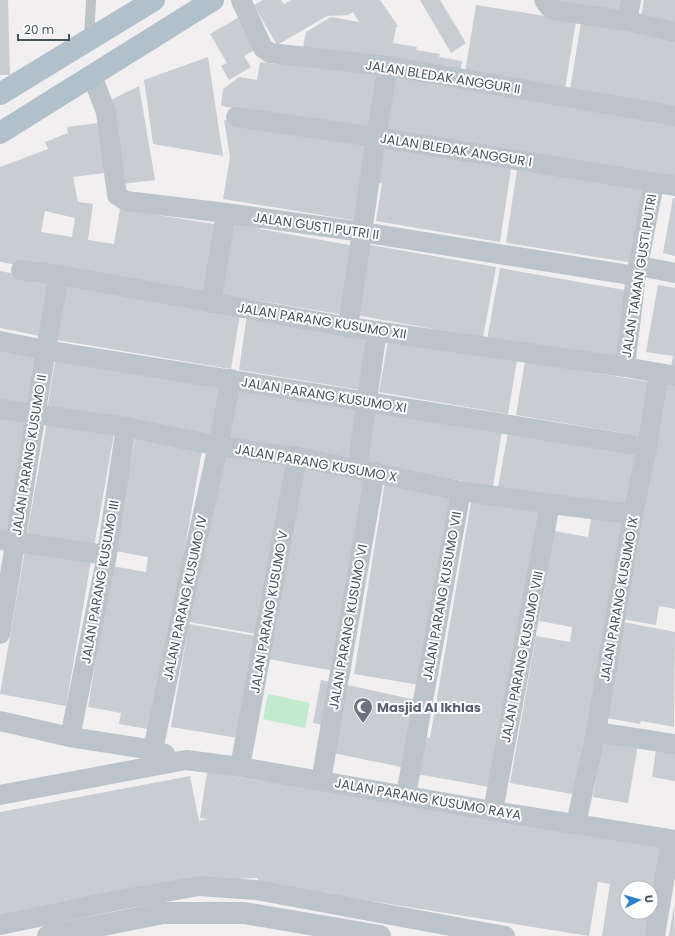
<svg xmlns="http://www.w3.org/2000/svg" width="675" height="936" font-family="Poppins,sans-serif">
	<rect width="100%" height="100%" fill="#f1efef"/>
	<polygon fill="#c2eace" points="268,694 310,703 305,728 263,719"/>
	<g fill="#c9ccd1" fill-rule="evenodd">
		<polygon points="0,0 8,0 10,75 0,75"/>
		<polygon points="263,0 281,0 284,4 291,0 380,0 398,26 396,28 393,43 417,47 416,50 440,54 439,57 462,61 460,74 303,48 306,32 331,17 359,22 353,12 348,15 327,16 277,45 254,5"/>
		<polygon points="420,0 440,0 466,43 451,53"/>
		<polygon points="556,0 628,0 626,14 556,2"/>
		<polygon points="644,0 675,0 675,23 641,17"/>
		<polygon points="476,5 576,21 565,89 465,72"/>
		<polygon points="241,16 259,47 244,56 251,67 229,80 221,66 227,63 210,34"/>
		<polygon points="581,22 675,38 675,107 570,90"/>
		<polygon points="208,57 223,156 153,144 144,80"/>
		<polygon points="276,57 384,74 375,131 221,106 223,89 239,77 257,80 260,62 275,64"/>
		<polygon points="392,75 675,121 675,181 383,134"/>
		<polygon points="139,86 155,180 122,184 109,101"/>
		<polygon points="224,120 371,144 358,221 223,199 230,157"/>
		<path d="M106 122 113 172 73 177 78 202 93 204 88 240 114 244 120 209 220 225 209 297 0 262V167L48 149 45 142 68 133 67 127ZM45 211 75 218 72 237 41 232Z"/>
		<polygon points="383,148 511,169 500,242 376,221 382,183 378,183"/>
		<polygon points="517,170 646,191 634,263 506,243"/>
		<polygon points="673,198 675,198 675,256 663,253"/>
		<polygon points="229,221 261,227 260,229 355,246 344,315 249,299 248,304 215,298"/>
		<polygon points="365,244 496,267 483,338 356,315"/>
		<polygon points="500,268 630,291 617,362 487,339"/>
		<polygon points="0,271 55,282 45,337 0,328"/>
		<polygon points="66,285 240,314 231,369 57,340"/>
		<polygon points="658,285 675,288 675,367 671,367 673,356 646,352"/>
		<polygon points="247,315 376,336 367,391 239,370"/>
		<polygon points="388,341 517,360 508,414 379,392"/>
		<polygon points="0,347 44,354 35,409 0,403"/>
		<polygon points="56,356 226,385 217,439 47,410"/>
		<polygon points="525,361 655,383 647,437 516,415"/>
		<polygon points="663,384 675,386 675,609 659,606 656,625 622,619"/>
		<polygon points="231,385 364,408 355,462 222,440"/>
		<polygon points="374,409 502,431 493,486 364,464"/>
		<polygon points="0,416 32,421 13,537 0,535"/>
		<polygon points="47,422 114,434 94,547 27,535"/>
		<polygon points="508,432 639,454 630,509 498,487"/>
		<polygon points="135,438 202,450 153,730 119,724 121,713 88,707 112,566 146,572 148,557 115,551"/>
		<polygon points="219,451 286,463 256,634 189,622"/>
		<polygon points="302,466 369,478 335,671 268,659"/>
		<polygon points="385,482 452,494 420,685 354,674"/>
		<polygon points="472,497 539,510 499,738 495,788 417,774 424,737 430,738"/>
		<polygon points="592,514 625,519 577,795 510,783 536,636 570,642 572,627 539,621 554,531 588,537"/>
		<polygon points="25,550 91,561 66,706 0,694"/>
		<polygon points="623,622 675,632 674,727 641,721 640,724 607,718"/>
		<polygon points="189,624 256,636 238,738 171,727"/>
		<polygon points="321,680 335,683 327,726 313,723"/>
		<polygon points="343,684 420,701 406,768 328,752"/>
		<polygon points="603,739 638,745 628,803 593,797"/>
		<polygon points="656,750 675,754 675,781 652,777"/>
		<path d="M207 772 667 846 653 936H602L610 884 598 882 589 936 258 883V878L179 882 0 917V812L190 776 199 821 208 819 200 818ZM627 888H651V912H627Z"/>
		<polygon points="674,905 675,936 669,936"/>
	</g>
	<g fill="none" stroke-linecap="round" stroke-linejoin="round">
		<polyline stroke="#bcc4ca" stroke-width="10" points="89,40 91,0"/>
		<g stroke="#bcc4ca" stroke-width="20">
			<polyline points="241,0 263,48 270,53 388,66 675,116"/>
			<polyline points="544,0 549,7 554,10 627,21 675,32"/>
			<polyline points="627,21 631,0"/>
			<polyline points="92,76 106,112 117,195 126,201 226,213 362,232 636,276"/>
			<polyline points="236,117 376,137 675,186"/>
			<polyline points="639,266 675,273"/>
			<polyline points="21,270 59,275 348,327 625,367 675,376"/>
			<polyline points="211,303 226,213"/>
			<polyline points="348,327 376,137 388,66"/>
			<polyline points="0,341 45,350 647,447"/>
			<polyline points="625,367 636,276 654,183"/>
			<polyline points="0,409 126,427 218,446 297,457 461,491 550,504 633,514"/>
			<polyline points="357,469 377,331"/>
			<polyline points="0,540 107,555"/>
			<path d="M0 634C21 515 37 395 59 275"/>
			<polyline points="0,721 70,737 153,750 165,754"/>
			<polyline points="596,732 675,744"/>
			<polyline points="70,737 106,560 126,427"/>
			<polyline points="153,750 188,581 218,446 231,379"/>
			<polyline points="240,767 297,457"/>
			<polyline points="321,781 375,472"/>
			<polyline points="0,795 186,760 240,767 493,811 675,840"/>
			<polyline points="406,795 461,491"/>
			<polyline points="493,811 550,504"/>
			<polyline points="576,824 596,732 633,514 647,447 659,373"/>
			<polyline points="0,925 119,900 199,886 256,890 505,936"/>
			<polyline points="655,936 671,840"/>
		</g>
		<polyline stroke="#bcc4ca" stroke-width="22" points="48,936 163,913 244,913 380,936"/>
		<g stroke="#b1c0ca" stroke-width="22">
			<polyline points="0,94 154,0"/>
			<polyline points="0,133 213,0"/>
		</g>
	</g>
	<defs>
		<symbol id="mosque-pin" viewBox="-11 -11 22 30"><path d="M0 17L-7.5 6A9.5 9.5 0 1 1 7.5 6Z" fill="#6b7280" stroke="#fff"/><path d="M3.5-4.9A6 6 0 1 0 3.5 4.9A5 5 0 1 1 3.5-4.9Z" fill="#fff"/></symbol>
	</defs>
	<g fill-rule="evenodd">
		<use href="#mosque-pin" x="352" y="696" width="22" height="30"/>
	</g>
	<g text-anchor="middle" dominant-baseline="central" stroke-width="4" stroke-linejoin="round" paint-order="stroke">
		<g font-size="13" fill="#49535a" stroke="#fff">
			<text transform="translate(443 77) rotate(9)">JALAN BLEDAK ANGGUR II</text>
			<text transform="translate(456 150) rotate(9)">JALAN BLEDAK ANGGUR I</text>
			<text transform="translate(316 226) rotate(8)">JALAN GUSTI PUTRI II</text>
			<text transform="translate(639 276) rotate(-81)">JALAN TAMAN GUSTI PUTRI</text>
			<text transform="translate(322 321) rotate(9)">JALAN PARANG KUSUMO XII</text>
			<text transform="translate(324 395) rotate(9)">JALAN PARANG KUSUMO XI</text>
			<text transform="translate(29 455) rotate(-81)">JALAN PARANG KUSUMO II</text>
			<text transform="translate(316 463) rotate(10)">JALAN PARANG KUSUMO X</text>
			<text transform="translate(100 582) rotate(-80)">JALAN PARANG KUSUMO III</text>
			<text transform="translate(442 596) rotate(-80)">JALAN PARANG KUSUMO VII</text>
			<text transform="translate(185 598) rotate(-78)">JALAN PARANG KUSUMO IV</text>
			<text transform="translate(619 599) rotate(-80)">JALAN PARANG KUSUMO IX</text>
			<text transform="translate(269 612) rotate(-80)">JALAN PARANG KUSUMO V</text>
			<text transform="translate(348 627) rotate(-80)">JALAN PARANG KUSUMO VI</text>
			<text transform="translate(522 657) rotate(-79)">JALAN PARANG KUSUMO VIII</text>
			<text transform="translate(428 799) rotate(10)">JALAN PARANG KUSUMO RAYA</text>
		</g>
		<g font-size="13" font-weight="bold" fill="#5b616d" stroke="#fff" text-anchor="start">
			<text x="377" y="707">Masjid Al Ikhlas</text>
		</g>
	</g>
	<g transform="translate(639 900) rotate(84)"><circle r="19" fill="#ffffff" stroke="#b6babd"/>
	<path d="M0-3L7 15L0 10L-7 15Z" fill="#2c81cd"/>
	<text y="-6" font-size="11" font-weight="bold" text-anchor="middle" fill="#49535a">U</text>
	</g>
	<path d="M18 34v6h51v-6" fill="none" stroke="#49535a" stroke-width="2"/>
	<text x="24" y="34" font-size="12" fill="#49535a" stroke="#ffffff" stroke-width="3" paint-order="stroke">20 m</text>
</svg>
